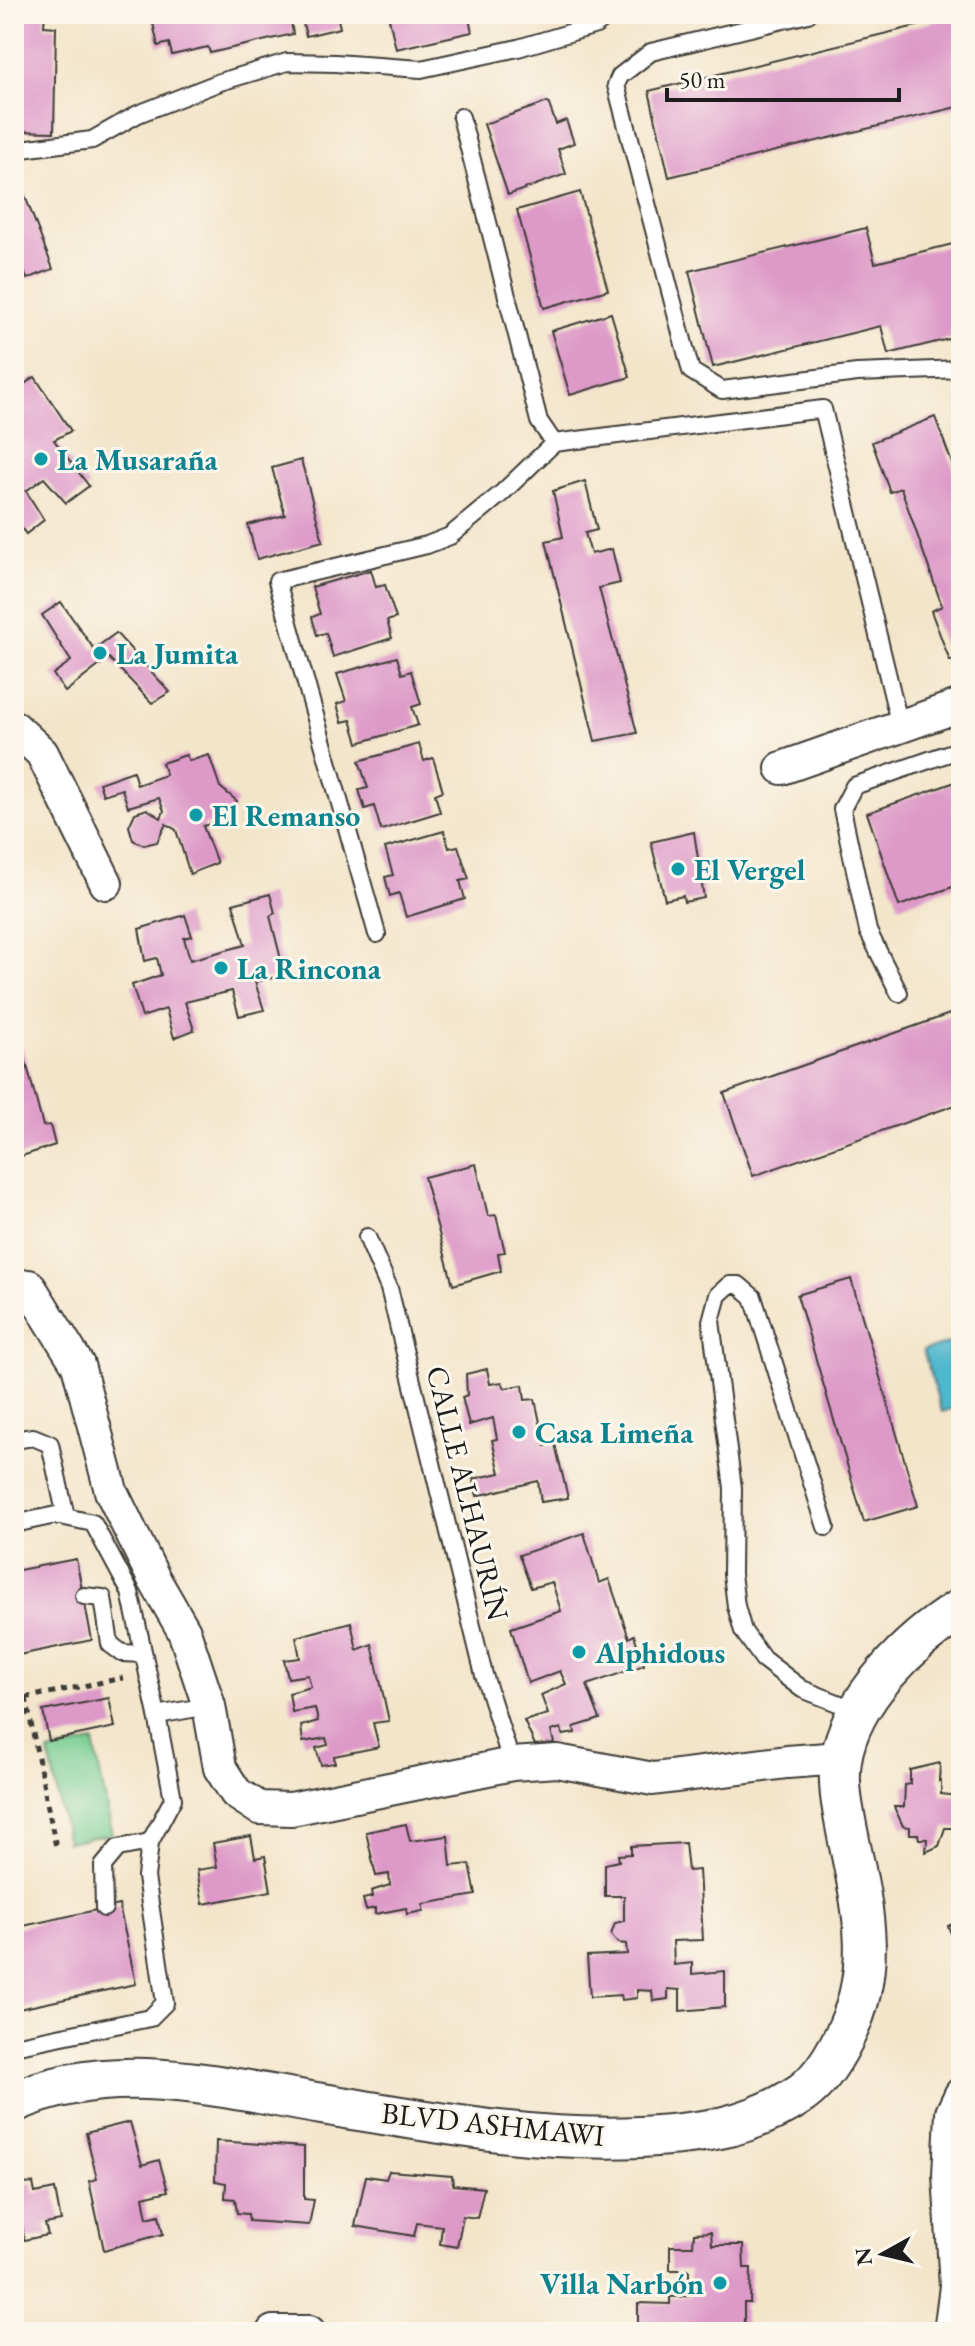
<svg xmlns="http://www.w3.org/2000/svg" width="975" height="2346" font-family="'EB Garamond',serif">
	<rect width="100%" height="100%" fill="#fbf7ec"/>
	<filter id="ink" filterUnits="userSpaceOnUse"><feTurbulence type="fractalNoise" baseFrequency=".0125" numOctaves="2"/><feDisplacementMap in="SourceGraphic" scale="16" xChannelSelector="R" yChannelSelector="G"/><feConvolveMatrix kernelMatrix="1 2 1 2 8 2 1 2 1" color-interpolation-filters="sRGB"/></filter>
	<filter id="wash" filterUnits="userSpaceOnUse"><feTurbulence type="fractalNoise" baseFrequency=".006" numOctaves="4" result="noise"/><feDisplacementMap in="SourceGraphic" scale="32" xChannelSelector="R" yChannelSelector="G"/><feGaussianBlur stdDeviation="1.8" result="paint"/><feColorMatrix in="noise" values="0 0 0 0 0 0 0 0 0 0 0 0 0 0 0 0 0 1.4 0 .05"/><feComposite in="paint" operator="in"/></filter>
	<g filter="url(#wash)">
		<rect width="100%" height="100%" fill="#f3e5ca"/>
		<polygon fill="#76cc90" stroke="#497456" stroke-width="2" points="94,1742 112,1834 67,1842 49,1752"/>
		<polygon fill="#50b7cd" stroke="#366a74" stroke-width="2" points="952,1342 961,1369 961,1406 942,1412 923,1351"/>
		<g id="blocks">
			<g fill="#dd99c8">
				<polygon points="14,14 45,14 44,26 56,27 54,132 14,131"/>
				<polygon points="151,14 337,14 340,28 306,36 302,19 291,22 293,34 210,53 208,47 172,55 169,43 158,46"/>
				<polygon points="388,14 468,14 472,32 396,49"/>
				<polygon points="489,14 523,14 523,15 491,22"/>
				<polygon points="961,15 961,106 669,177 649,91"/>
				<polygon points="548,102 556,124 566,120 574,143 558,149 566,174 508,195 484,124"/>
				<polygon points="22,188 53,269 27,279 14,245 14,192"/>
				<polygon points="580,192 608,290 544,308 517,210"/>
				<polygon points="866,228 875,263 961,242 961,336 888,354 881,326 713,367 689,271"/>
				<polygon points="611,313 630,377 570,395 551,331"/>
				<polygon points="35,377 71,431 54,440 89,486 66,503 44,478 26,491 44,520 26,534 14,518 14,391"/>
				<polygon points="935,417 961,488 961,658 950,661 931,611 942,606 901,488 890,492 872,442"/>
				<polygon points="301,460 323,541 257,559 248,525 285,515 272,468"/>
				<polygon points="585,481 597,530 585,533 591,554 612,549 620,583 599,588 637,733 595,741 546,541 563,537 553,491"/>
				<polygon points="371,570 376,587 385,585 396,618 387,621 392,638 333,657 326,633 317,635 312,617 320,614 312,587"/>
				<polygon points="61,602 94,649 116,633 170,692 152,703 109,658 65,692 53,674 71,661 42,615"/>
				<polygon points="397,657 402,674 411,671 421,704 412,707 418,725 358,743 351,720 342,722 337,704 346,701 337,674"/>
				<polygon points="419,744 424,761 433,758 443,791 435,794 440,812 381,830 374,806 365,809 359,790 368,788 359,761"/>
				<polygon points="186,755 189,761 209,755 220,787 237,801 230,817 203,826 217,863 190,874 176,830 166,824 157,842 144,845 133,840 129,826 135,813 147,809 161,818 164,811 159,798 128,807 122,789 103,795 99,783 133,771 137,785 166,775 162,763"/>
				<polygon points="961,780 961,884 899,906 867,813"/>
				<polygon points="444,831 449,848 458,846 469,879 460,881 465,899 406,917 399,893 390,896 385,877 393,875 385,848"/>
				<polygon points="694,832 704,898 684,902 683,896 665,900 651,842"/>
				<polygon points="270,894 275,913 270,916 285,975 255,982 264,1010 239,1016 232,991 185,1002 194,1030 174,1038 166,1009 142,1017 132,985 161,975 157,958 145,961 139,929 185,915 192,936 184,938 190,960 245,945 233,904"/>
				<polygon points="961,1010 961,1103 753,1176 724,1093"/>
				<polygon points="17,1028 43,1126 50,1125 55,1145 19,1157 14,1143 14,1029"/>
				<polygon points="476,1164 488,1216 496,1215 505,1252 498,1253 501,1271 453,1285 424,1177"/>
				<polygon points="851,1279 918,1506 864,1522 797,1295"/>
				<polygon points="487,1369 490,1384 502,1382 505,1388 523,1385 525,1400 535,1399 545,1446 555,1444 568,1498 541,1502 538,1481 477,1496 473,1479 500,1473 492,1440 497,1439 493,1418 469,1425 462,1397 467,1395 466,1374"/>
				<polygon points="584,1533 599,1583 609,1579 629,1638 634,1635 644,1665 587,1685 600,1719 574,1727 575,1733 563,1735 561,1728 551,1731 554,1743 535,1745 524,1721 548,1714 541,1695 566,1684 560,1671 528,1683 511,1628 561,1611 552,1582 531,1588 519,1555"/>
				<polygon points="76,1559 92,1640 14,1656 14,1571"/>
				<polygon points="351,1622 357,1650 372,1644 389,1721 373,1723 379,1747 334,1756 335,1763 321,1765 316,1748 328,1745 326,1738 303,1742 301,1726 318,1721 315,1708 292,1712 289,1693 311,1687 308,1675 288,1678 284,1660 300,1658 296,1637"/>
				<polygon points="109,1698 115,1727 49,1741 43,1711"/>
				<polygon points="940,1763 939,1781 941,1780 941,1794 958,1796 958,1775 961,1775 961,1828 945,1828 939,1846 926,1852 927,1839 919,1839 918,1834 910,1834 910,1827 903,1826 894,1807 904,1807 905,1785 910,1784 910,1770"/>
				<polygon points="406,1824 410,1841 448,1836 451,1866 470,1864 476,1895 423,1904 423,1911 407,1914 406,1908 375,1914 375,1908 366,1910 363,1899 372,1897 371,1891 390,1885 389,1874 376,1876 366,1832"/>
				<polygon points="251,1836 255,1858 265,1856 271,1891 203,1904 197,1870 217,1867 213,1843"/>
				<polygon points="685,1843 688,1871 699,1870 703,1940 673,1941 674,1965 692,1963 692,1974 725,1971 725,2007 680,2011 680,1990 668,1989 668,1999 653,2001 652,1991 637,1990 637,1998 622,2000 621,1995 590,1997 587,1956 627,1954 626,1944 618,1943 611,1935 615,1923 624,1921 624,1896 605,1896 605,1864 619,1861 618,1855 631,1854 631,1846"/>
				<polygon points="119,1905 136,1984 14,2010 14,1928"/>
				<polygon points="961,1920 961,1972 953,1953 958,1951 948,1926"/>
				<polygon points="130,2122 142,2165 159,2160 168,2191 143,2197 147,2218 159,2215 163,2234 104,2250 89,2181 97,2179 86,2133"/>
				<polygon points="216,2141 304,2147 304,2199 314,2200 309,2225 249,2221 248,2214 237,2213 235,2199 225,2198 226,2183 215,2181"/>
				<polygon points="21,2169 25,2184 33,2183 35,2193 55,2189 61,2221 45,2224 48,2235 24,2240 22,2224 14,2226 14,2170"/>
				<polygon points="389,2171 452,2176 453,2185 484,2188 477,2218 463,2216 457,2247 440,2244 442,2226 417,2223 414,2236 355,2226 366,2176 386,2179"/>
				<polygon points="711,2232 712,2245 743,2245 744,2268 751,2268 750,2303 744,2303 744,2324 638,2325 638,2303 670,2304 670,2297 689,2296 689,2270 670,2270 670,2246 693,2246 694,2233"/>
			</g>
		</g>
	</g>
	<g filter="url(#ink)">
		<use href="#blocks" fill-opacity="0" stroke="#3c3a36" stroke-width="2"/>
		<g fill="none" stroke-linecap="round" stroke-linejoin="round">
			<defs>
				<g id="service">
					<polyline points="808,14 651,52 620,76 616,85 691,371 722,390 857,373 961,369"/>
					<polyline points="461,117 539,421 554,443 823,409 900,726"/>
					<polyline points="14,150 92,140 138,114 220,82 287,62 335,63 421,69 518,48 596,25 611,14"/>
					<polyline points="377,934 277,581 427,545 450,536 502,493 554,443"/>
					<polyline points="899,993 868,931 842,809 854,786 961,749"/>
					<polyline points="367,1237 389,1288 484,1675 512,1764"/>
					<polyline points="14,1440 33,1437 50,1444 66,1517"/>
					<polyline points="14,1524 56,1515 93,1523 130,1592 157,1715 173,1799 150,1842 146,1877 165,2003 150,2018 14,2046"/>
					<polyline points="826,1527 753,1297 739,1285 729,1285 718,1295 711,1321 733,1488 732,1574 736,1606 743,1631 763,1659 802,1689 858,1711"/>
					<polyline points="84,1596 103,1598 110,1644 122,1653 143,1654"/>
					<polyline points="157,1715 209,1706"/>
					<polyline points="104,1908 103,1866 118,1848 150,1842"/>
				</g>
				<g id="minor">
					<polyline points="14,727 42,753 106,883"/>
					<polyline points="782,768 961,705"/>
					<polyline points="29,1286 78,1365 111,1491 154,1579 184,1631 209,1706 220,1768 236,1793 259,1808 291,1809 512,1764 557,1761 653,1779 787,1762 841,1758"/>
					<polyline points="273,2332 309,2332"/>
					<polyline points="950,2332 956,2286 949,2175 952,2113 961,2094"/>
				</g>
				<path id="tertiary" d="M14 2102C113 2058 220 2087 322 2104 428 2121 533 2142 640 2137 700 2134 751 2128 802 2093 820 2080 833 2059 843 2039 878 1972 864 1911 849 1841 844 1814 837 1787 841 1760 850 1699 911 1640 961 1609"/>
			</defs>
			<use href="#service" stroke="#3c3a36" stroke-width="20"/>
			<use href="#minor" stroke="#3c3a36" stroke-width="36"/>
			<use href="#tertiary" stroke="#3c3a36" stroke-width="44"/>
			<g stroke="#3c3a36" stroke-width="5" stroke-dasharray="6 6" stroke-linecap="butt">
				<polyline points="26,1698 56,1847"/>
				<polyline points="14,1700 123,1678"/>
			</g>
			<use href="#service" stroke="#fff" stroke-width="16"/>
			<use href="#minor" stroke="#fff" stroke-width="32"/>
			<use href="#tertiary" stroke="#fff" stroke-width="40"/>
		</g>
	</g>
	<g fill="#0f9aa8" stroke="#fbf7ec" stroke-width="3">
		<circle cx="41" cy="459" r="8"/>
		<circle cx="100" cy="653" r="8"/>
		<circle cx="196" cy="815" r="8"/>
		<circle cx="678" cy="869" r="8"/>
		<circle cx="221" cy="968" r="8"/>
		<circle cx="519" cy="1432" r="8"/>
		<circle cx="579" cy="1652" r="8"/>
		<circle cx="720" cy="2283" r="8"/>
	</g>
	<g text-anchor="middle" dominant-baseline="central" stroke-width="6" stroke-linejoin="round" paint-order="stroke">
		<g font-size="30" font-weight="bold" fill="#0d838f" stroke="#fbf7ec" text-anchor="start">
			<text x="57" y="459">La Musaraña</text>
			<text x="116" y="653">La Jumita</text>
			<text x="212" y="815">El Remanso</text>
			<text x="694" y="869">El Vergel</text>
			<text x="237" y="968">La Rincona</text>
			<text x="535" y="1432">Casa Limeña</text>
			<text x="595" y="1652">Alphidous</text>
			<text x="704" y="2283" text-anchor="end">Villa Narbón</text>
		</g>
		<g font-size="30" fill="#1c1c1c" stroke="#fbf7ec">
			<text transform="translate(468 1493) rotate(76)">CALLE ALHAURÍN</text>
			<text transform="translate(493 2124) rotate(6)">BLVD ASHMAWI</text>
		</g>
	</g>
	<rect width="975" height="2346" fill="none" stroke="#fbf7ec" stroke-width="48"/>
	<g transform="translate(883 2254) rotate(262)" stroke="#fbf7ec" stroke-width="6" paint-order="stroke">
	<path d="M0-6L14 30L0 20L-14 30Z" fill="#1c1c1c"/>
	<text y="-12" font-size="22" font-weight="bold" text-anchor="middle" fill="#1c1c1c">N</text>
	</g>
	<path d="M667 88v12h232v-12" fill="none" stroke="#1c1c1c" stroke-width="4"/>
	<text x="679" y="88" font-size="24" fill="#1c1c1c" stroke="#fbf7ec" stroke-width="6" paint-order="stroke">50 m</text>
</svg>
